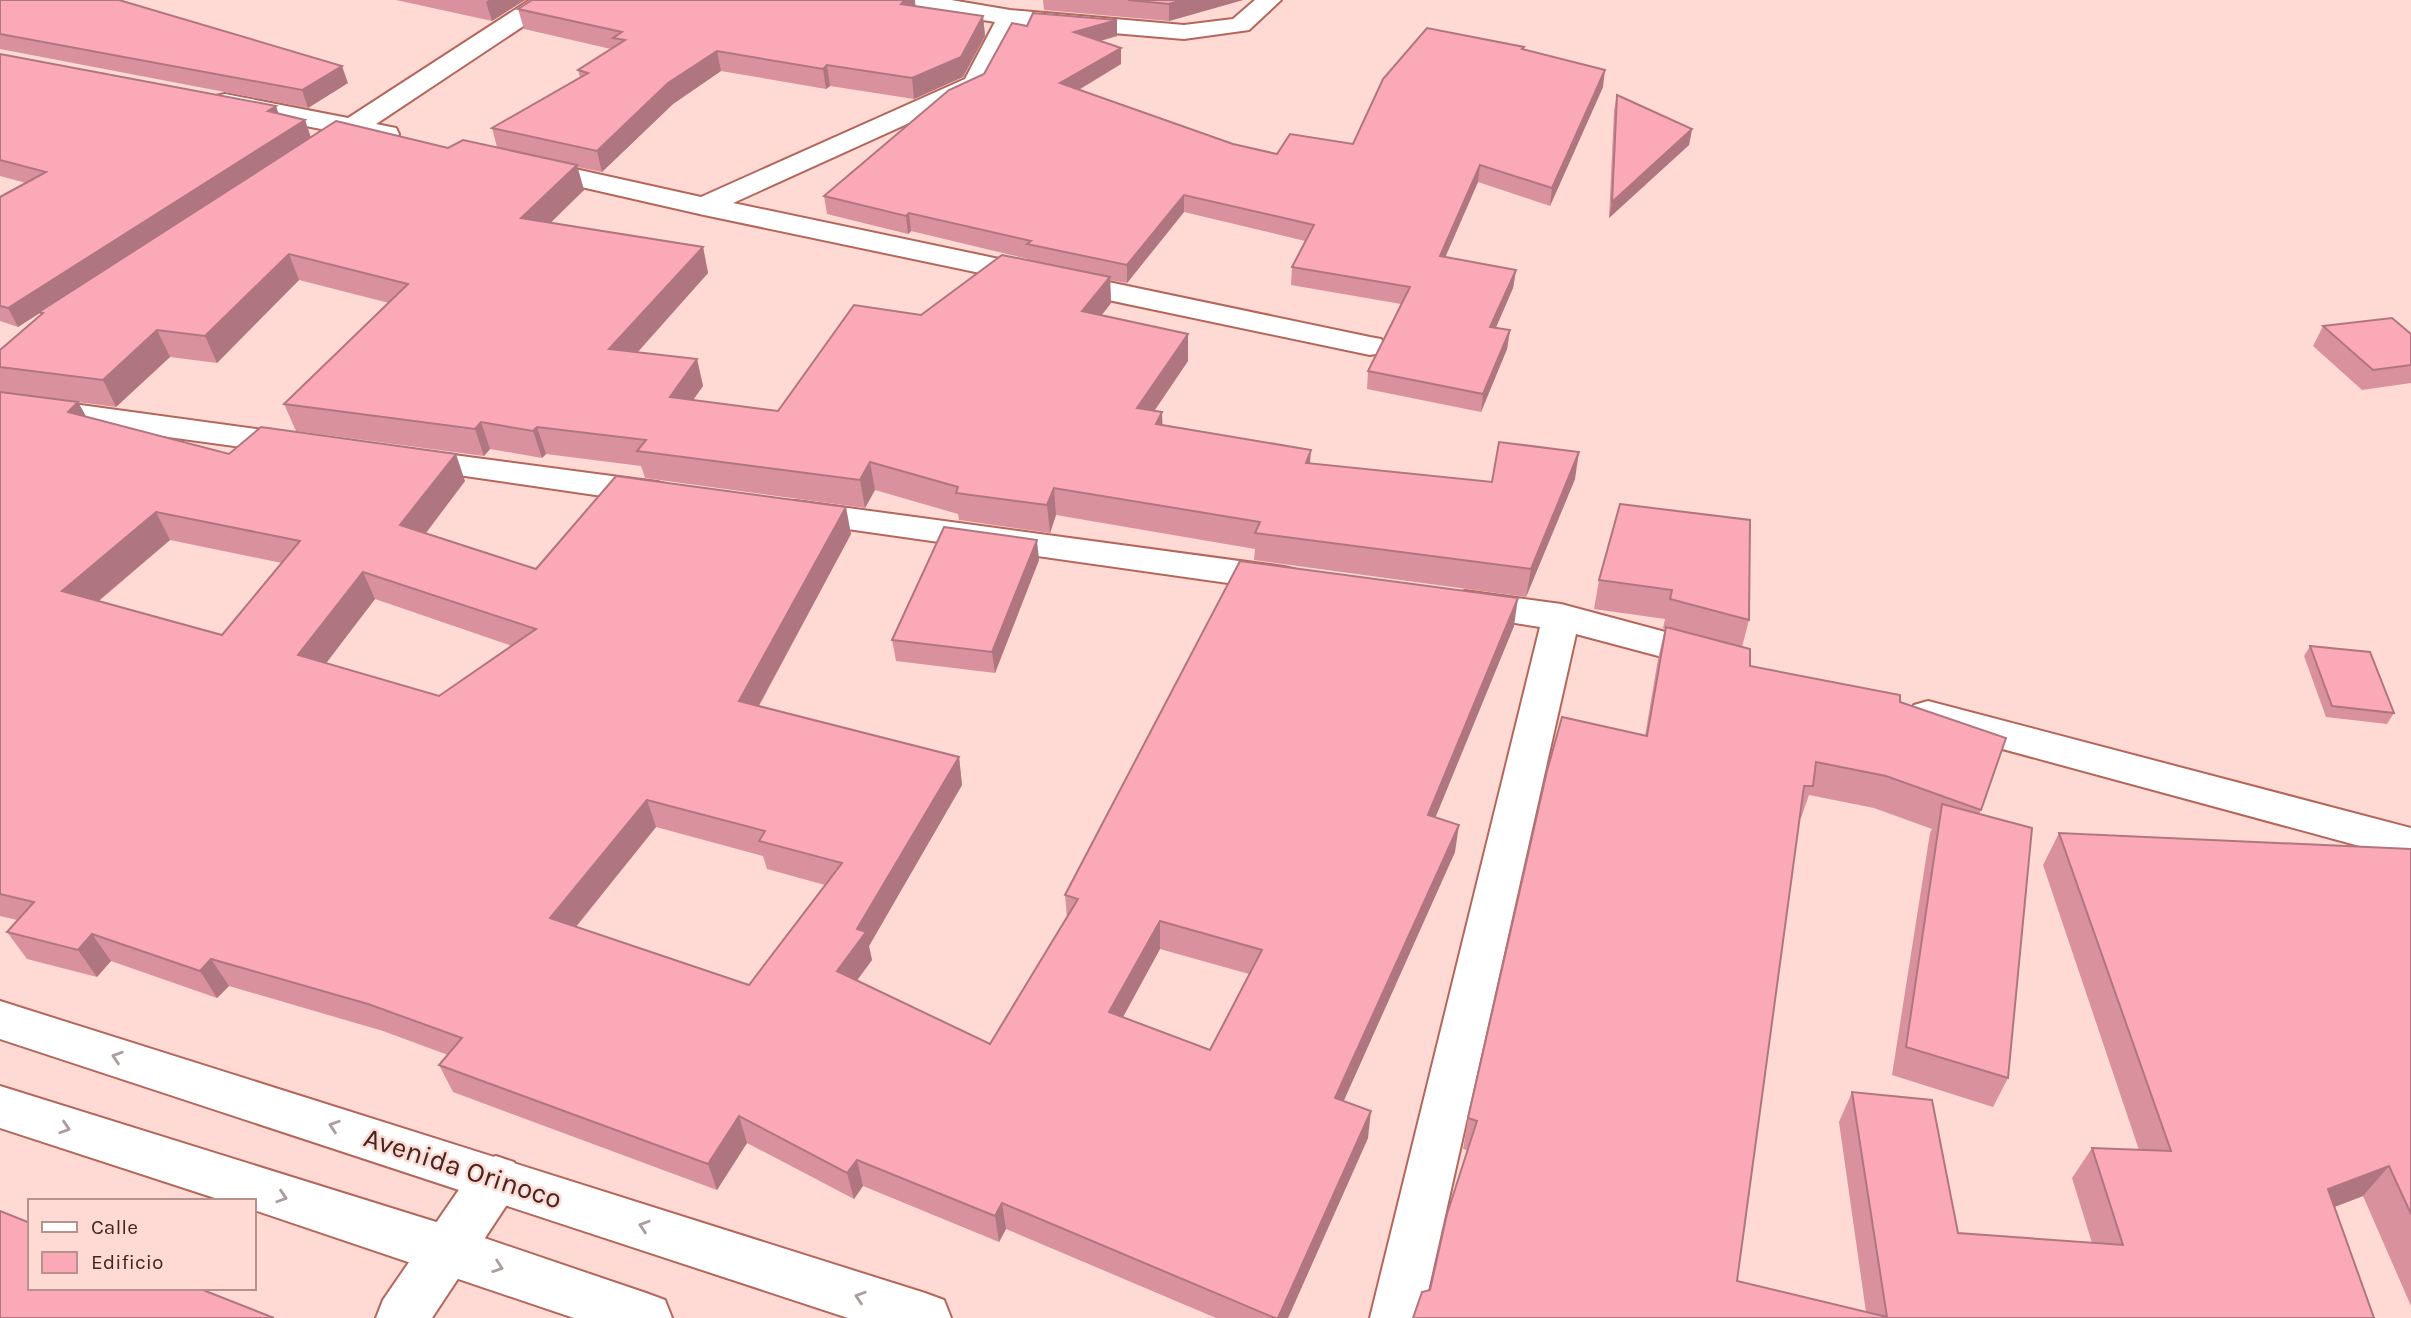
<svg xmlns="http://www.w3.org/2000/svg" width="2411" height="1318" font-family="Karla,sans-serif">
	<rect width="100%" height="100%" fill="#ffdad4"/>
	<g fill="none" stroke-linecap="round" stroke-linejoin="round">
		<defs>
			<g id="minor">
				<path d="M530 0H558L555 5 376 124 396 128 399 134 396 140C383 143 373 138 361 137 351 136 344 143 332 140L329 134 331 131 225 110 216 108 212 102 216 96 225 94 348 118Z"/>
				<polygon points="895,0 951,0 1010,10 1184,25 1233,19 1255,0 1281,0 1249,30 1184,39 1018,25 984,89 733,203 1370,337 1381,339 1386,346 1381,353 1370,355 704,215 520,173 516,167 520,161 530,159 701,197 965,79 995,22 907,7 898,5"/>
				<polygon points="0,394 300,435 312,438 317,445 312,452 300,455 0,414"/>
				<polygon points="408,449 657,482 669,485 674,493 669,501 657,504 396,466 391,459 396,452"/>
				<polygon points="796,501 1284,567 1297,570 1302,579 1297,588 1284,591 784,520 778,512 784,504"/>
				<polygon points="1465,591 1561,604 1725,648 1730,657 1725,666 1711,670 1576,634 1422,1318 1370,1318 1540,627 1452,613 1446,604 1452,595"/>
				<polygon points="1928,701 2411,828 2411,860 1914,725 1908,715 1914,705"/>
				<polygon points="496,1156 514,1162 521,1178 514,1194 432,1318 376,1318 383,1300 478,1162"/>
			</g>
			<g id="secondary">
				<polygon points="0,1001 925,1293 944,1300 951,1318 848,1318 0,1039"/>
				<polygon points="0,1086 449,1226 646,1293 665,1300 672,1318 574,1318 254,1210 254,1201 224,1201 0,1128"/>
			</g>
		</defs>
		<use href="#minor" stroke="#b5665b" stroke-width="4"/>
		<use href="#secondary" stroke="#b5665b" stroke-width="4"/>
		<use href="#minor" fill="#fff" fill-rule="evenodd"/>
		<use href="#secondary" fill="#fff" fill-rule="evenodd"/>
	</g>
	<g fill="#d9919d" fill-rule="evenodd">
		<polygon points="0,0 348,83 308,108 0,49"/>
		<polygon points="396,0 525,0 492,21"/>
		<polygon points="1043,0 1243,0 1169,21 1044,10"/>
		<polygon points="916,6 983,16 985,36 963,77 914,99 830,86 826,89 721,71 673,104 602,172 577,167 584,190 550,223 703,247 708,273 638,352 697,359 703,386 693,400 778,411 921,315 1028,260 1028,259 911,231 908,234 827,214 824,196 984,74 1027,26 1117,20 1117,36 1101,41 1121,48 1121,64 1079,90 1233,144 1277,154 1353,144 1524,47 1523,49 1603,87 1550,206 1478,182 1445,257 1516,270 1513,288 1496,328 1510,330 1507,349 1481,412 1367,389 1368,371 1401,304 1291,285 1292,267 1305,241 1184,212 1127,283 1110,280 1111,303 1102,315 1188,361 1154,411 1162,425 1310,463 1492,482 1575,479 1526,597 1254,560 1255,549 1056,515 1050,533 959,520 958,514 875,490 865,508 645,478 641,466 546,454 542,458 490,449 484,456 296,431 284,404 389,303 299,280 217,363 170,357 116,407 0,392 0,350 41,315 40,313 18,327 0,321 0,197 26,183 0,176 0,54 276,106 278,114 305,120 311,138 448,148 497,147 492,128 580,77 578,70 611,49 524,29 518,9"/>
		<polygon points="1617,95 1692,129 1689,145 1609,218 1614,111"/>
		<polygon points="2323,326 2411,334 2411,383 2362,390 2313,346"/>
		<path d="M0 392 78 402 86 417 229 454 465 481 425 533 536 569 851 534 759 706 959 757 962 785 869 946 872 960 857 980 990 1044 1067 918 1065 895 1514 626 1435 817 1455 852 1343 1101 1368 1138 1288 1318H1216L1006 1229 999 1242 863 1186 854 1199 747 1143 717 1190 453 1092 439 1065 448 1055 383 1031 229 986 217 998 111 961 97 977 27 959 7 932 17 920 0 916ZM170 540 282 563 222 635 99 601ZM375 599 512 646 439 696 326 663ZM656 827 763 856 767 869 825 885 749 985 576 927ZM1160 949 1249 974 1210 1050 1123 1017Z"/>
		<polygon points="1620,504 1749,620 1742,647 1750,666 1900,702 1981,810 1979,814 2008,1078 1993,1107 1892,1075 1930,833 1932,829 1874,808 1809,795 1801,818 1799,818 1737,1281 1866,1312 1839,1122 1852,1092 1958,1233 2092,1243 2072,1178 2092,1148 2139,1150 2043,865 2059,833 2411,849 2411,1306 2363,1196 2334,1207 2374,1318 1413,1318 1430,1290 1467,1150 1463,1149 1468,1118 1645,736 1658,659 1665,629 1663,628 1665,619 1594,609 1599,580"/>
		<polygon points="1039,560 995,673 896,661 892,640"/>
		<polygon points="2310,646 2394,713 2387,724 2326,717 2304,656"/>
	</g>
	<g fill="#b07680">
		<polygon points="489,0 525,0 492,21 486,2"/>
		<polygon points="905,0 915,0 916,11 901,4"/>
		<polygon points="1182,0 1243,0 1169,21 1169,4"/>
		<polygon points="983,16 985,36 963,77 914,99 912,78"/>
		<polygon points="1117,20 1117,36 1074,48 1074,32"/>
		<polygon points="1121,48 1121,64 1061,100 1060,83"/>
		<polygon points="717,51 721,71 673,104 602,172 597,151 668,83"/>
		<polygon points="827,65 830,86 826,89 823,69"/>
		<polygon points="342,66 348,83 308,108 302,90"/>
		<polygon points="1605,70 1603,87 1550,206 1552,188"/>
		<polygon points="276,106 282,124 268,111"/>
		<polygon points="305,120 311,138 18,327 8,308"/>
		<polygon points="1692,129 1689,145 1609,218 1612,202"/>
		<polygon points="577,165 584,190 529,244 521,218"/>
		<polygon points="1480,165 1478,182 1438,274 1440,256"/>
		<polygon points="1184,195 1184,212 1127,283 1127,265"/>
		<polygon points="909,213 911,231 908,234 906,216"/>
		<polygon points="703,247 708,273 617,375 609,349"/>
		<polygon points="289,254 299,280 217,363 205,336"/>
		<polygon points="1516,270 1513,288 1488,345 1490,327"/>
		<polygon points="1110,277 1111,303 1084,337 1082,311"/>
		<polygon points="157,330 170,357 116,407 103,380"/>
		<polygon points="1510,330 1507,349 1481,412 1483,394"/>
		<polygon points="1188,334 1188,361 1138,435 1137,408"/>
		<polygon points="697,359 703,386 676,424 670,397"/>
		<polygon points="78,402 93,429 68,412"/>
		<polygon points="1162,412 1163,439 1156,424"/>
		<polygon points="481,422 490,449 484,456 475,429"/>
		<polygon points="537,427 546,454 542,458 533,431"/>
		<polygon points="1311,450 1309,477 1306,463"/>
		<polygon points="1579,452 1575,479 1526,597 1531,569"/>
		<polygon points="456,454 465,481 411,553 400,525"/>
		<polygon points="870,462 875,490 865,508 860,480"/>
		<polygon points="1054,488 1056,515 1050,533 1047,505"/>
		<polygon points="846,507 851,534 746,729 739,701"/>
		<polygon points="156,512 170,540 78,618 62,591"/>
		<polygon points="1037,540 1039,560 995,673 992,652"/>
		<polygon points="363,572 375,599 311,683 298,655"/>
		<polygon points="1518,598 1514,626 1425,843 1428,815"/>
		<polygon points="959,757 962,785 869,946 872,960 844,998 837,971 857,929"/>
		<polygon points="647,800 656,827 561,945 550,918"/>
		<polygon points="1459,825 1455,852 1333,1125 1335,1098"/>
		<polygon points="1160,921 1160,949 1111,1039 1109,1012"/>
		<polygon points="92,934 111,961 97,977 78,950"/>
		<polygon points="211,959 229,986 217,998 200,971"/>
		<polygon points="1371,1111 1368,1138 1288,1318 1278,1318"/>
		<polygon points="739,1116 747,1143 717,1190 708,1164"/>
		<polygon points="857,1160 863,1186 854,1199 847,1173"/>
		<polygon points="2389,1166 2363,1196 2303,1219 2328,1189"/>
		<polygon points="1002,1203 1006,1229 999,1242 995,1216"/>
	</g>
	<g fill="#fca9b7" stroke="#b07680" stroke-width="2" fill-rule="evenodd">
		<polygon points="0,0 119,0 342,66 302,90 0,34"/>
		<polygon points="532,0 905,0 901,4 983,16 961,57 912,78 827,65 823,69 717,51 668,83 597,151 492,128 588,73 578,70 625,40 613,38 622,32 518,9"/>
		<polygon points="1128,0 1182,0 1169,4"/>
		<polygon points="1033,13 1117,20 1074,32 1121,48 1060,83 1233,144 1277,154 1290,134 1353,144 1383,79 1427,28 1524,47 1522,49 1605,70 1552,188 1480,165 1440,256 1516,270 1490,327 1510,330 1483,394 1368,371 1410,287 1292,267 1314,225 1184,195 1127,265 1027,244 1031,241 909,213 906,216 824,196 949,90 984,74 1012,23 1027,26"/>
		<polygon points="0,54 276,106 268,111 305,120 8,308 0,306 0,197 46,172 0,160"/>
		<polygon points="1617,95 1692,129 1612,202"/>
		<polygon points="336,121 448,148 463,140 577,165 521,218 703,247 609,349 697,359 670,397 778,411 854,305 921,315 1002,255 1110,277 1082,311 1188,334 1137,408 1162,412 1156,424 1311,450 1306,463 1492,482 1499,442 1579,452 1531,569 1255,533 1260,522 1054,488 1047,505 956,493 958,487 870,462 860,480 637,451 646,440 537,427 533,431 481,422 475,429 284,404 408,284 289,254 205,336 157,330 103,380 0,367 0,350 43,313 39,312"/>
		<polygon points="2392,318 2411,334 2411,365 2373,370 2323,326"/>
		<path d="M0 392 78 402 68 412 229 454 261 427 456 454 400 525 536 569 616 476 846 507 739 701 959 757 857 929 866 932 837 971 990 1044 1078 899 1065 895 1240 561 1518 598 1428 815 1459 825 1335 1098 1371 1111 1278 1318H1275L1002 1203 995 1216 857 1160 847 1173 739 1116 708 1164 439 1065 462 1038 368 1004 211 959 200 971 92 934 78 950 7 932 34 902 0 894ZM156 512 300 541 222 635 62 591ZM363 572 536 629 439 696 298 655ZM647 800 765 831 759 841 842 863 749 985 550 918ZM1160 921 1262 950 1210 1050 1109 1012Z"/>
		<polygon points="1620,504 1750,520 1749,620 1670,599 1672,590 1599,580"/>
		<polygon points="944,527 1037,540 992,652 892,640"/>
		<polygon points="1666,627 1750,649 1750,666 1900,695 1900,702 2006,738 1981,810 1886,776 1816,762 1813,786 1804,786 1737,1281 1887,1317 1852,1092 1932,1100 1958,1233 2123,1245 2092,1148 2171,1151 2059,833 2411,849 2411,1214 2389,1166 2328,1189 2374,1318 1413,1318 1422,1292 1430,1290 1447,1214 1477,1121 1468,1118 1547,771 1562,717 1647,736"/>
		<polygon points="2310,646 2370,652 2394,713 2332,706"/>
		<polygon points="1942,804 2032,828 2008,1078 1906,1047"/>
		<polygon points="0,1211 30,1223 30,1288 198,1288 274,1318 0,1318"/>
	</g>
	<defs><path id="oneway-chevron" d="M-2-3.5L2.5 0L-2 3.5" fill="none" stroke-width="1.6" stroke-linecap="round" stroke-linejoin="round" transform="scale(1.75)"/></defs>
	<g stroke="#ac9d9b">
		<use href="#oneway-chevron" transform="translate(117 1057) rotate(-162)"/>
		<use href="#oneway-chevron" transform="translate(334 1126) rotate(-162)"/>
		<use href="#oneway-chevron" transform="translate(65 1128) rotate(18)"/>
		<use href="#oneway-chevron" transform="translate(282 1197) rotate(18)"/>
		<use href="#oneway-chevron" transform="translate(644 1226) rotate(-162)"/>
		<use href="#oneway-chevron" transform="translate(498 1267) rotate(19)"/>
		<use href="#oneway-chevron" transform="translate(860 1297) rotate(-162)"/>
	</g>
	<g text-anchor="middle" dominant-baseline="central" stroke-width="5" stroke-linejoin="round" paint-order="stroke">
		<g font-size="28" fill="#462520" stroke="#ffdad4">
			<text transform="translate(463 1168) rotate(18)">Avenida Orinoco</text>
		</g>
	</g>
	<rect x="28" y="1199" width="228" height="91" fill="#ffdad4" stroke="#b5928c" stroke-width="2"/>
	<rect x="42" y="1222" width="35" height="10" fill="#ffffff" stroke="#b5928c" stroke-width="2"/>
	<text x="91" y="1234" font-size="21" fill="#462520">Calle</text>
	<rect x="42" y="1252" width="35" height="21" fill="#fca9b7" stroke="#b5928c" stroke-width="2"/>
	<text x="91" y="1269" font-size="21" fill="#462520">Edificio</text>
</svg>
